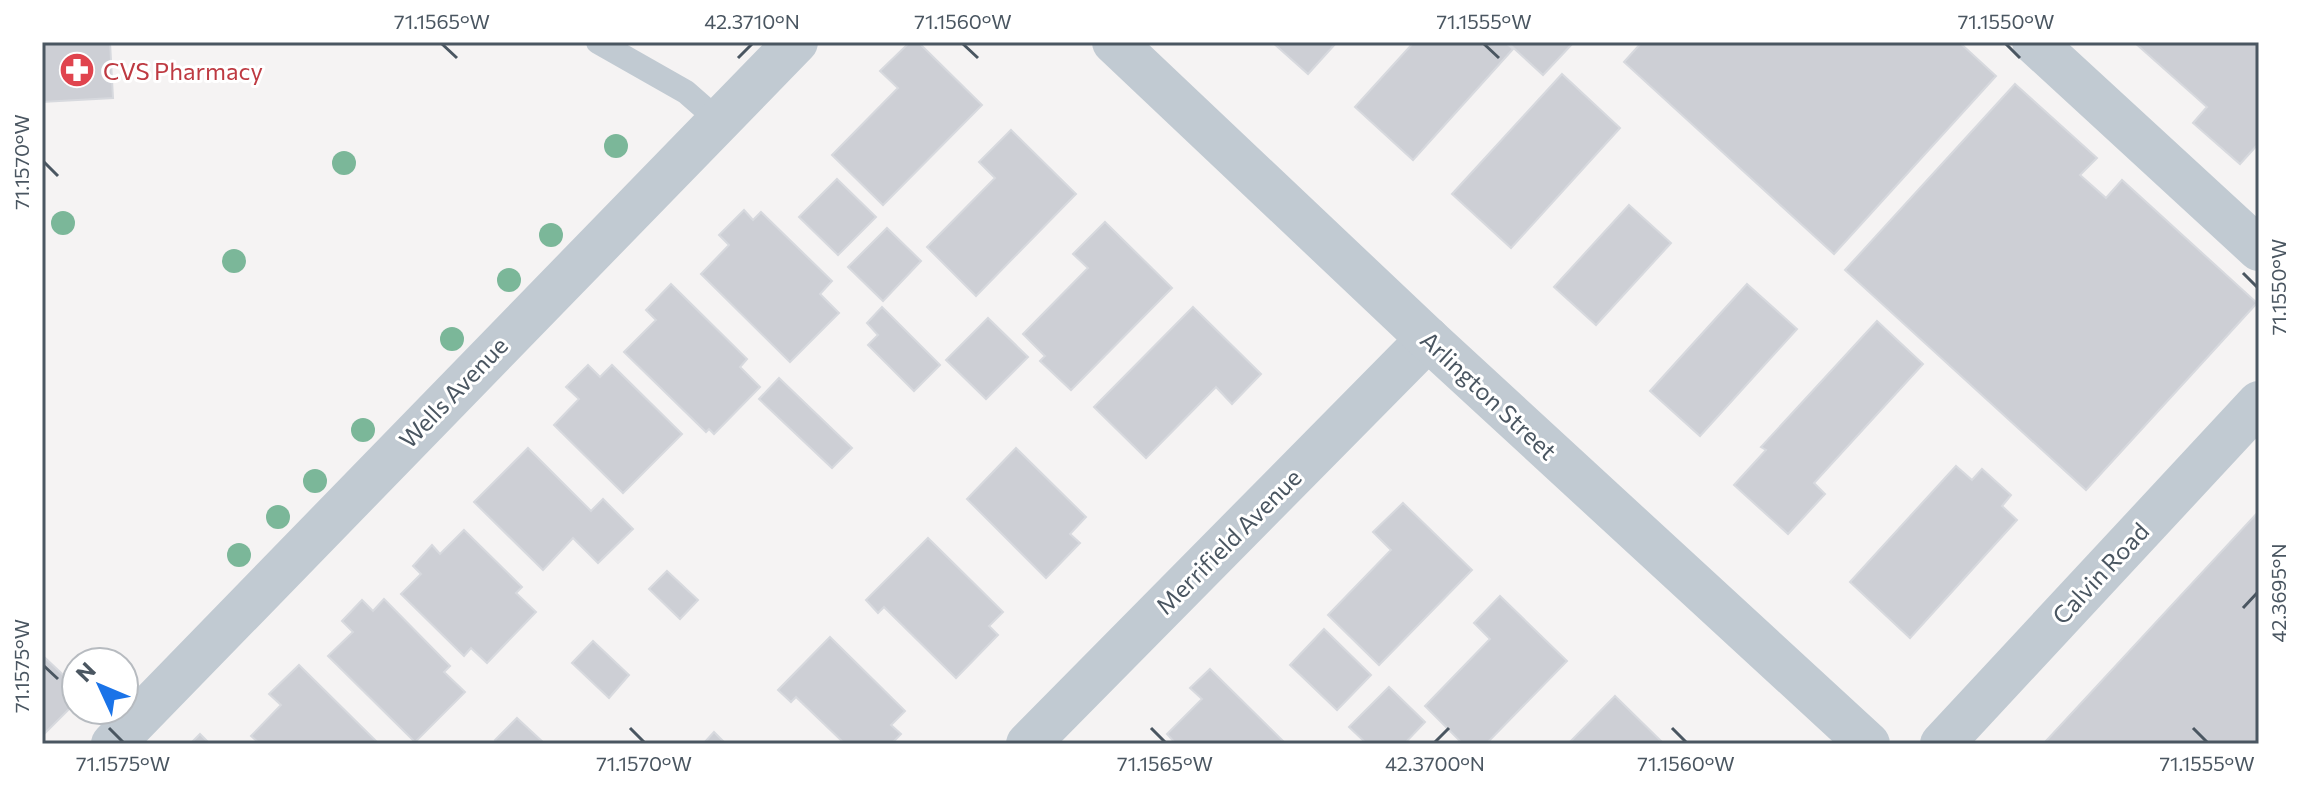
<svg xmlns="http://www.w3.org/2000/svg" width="2301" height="786" font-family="Commissioner,sans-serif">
	<rect width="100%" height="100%" fill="#f5f3f3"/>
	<g fill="#cdcfd5" stroke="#d7d9de" stroke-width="2">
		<polygon points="42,42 110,42 113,98 42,102"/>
		<polygon points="910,42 918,42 982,105 883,205 832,155 898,88 880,71"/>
		<polygon points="1272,42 1337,42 1308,74"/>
		<polygon points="1414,42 1505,42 1513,49 1413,160 1355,107"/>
		<polygon points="1507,42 1574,42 1543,75"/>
		<polygon points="1642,42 1959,42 1996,76 1834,254 1624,62"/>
		<polygon points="2134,42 2259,42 2259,143 2240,164 2193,123 2207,107"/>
		<polygon points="1562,74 1620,128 1511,248 1452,194"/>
		<polygon points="2015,84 2097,158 2080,175 2106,198 2122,180 2257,303 2086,490 1845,270"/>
		<polygon points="1011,130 1076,194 976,296 927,247 995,178 979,162"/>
		<polygon points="837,179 876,217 838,255 799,217"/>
		<polygon points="1629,205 1671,243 1596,325 1554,287"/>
		<polygon points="744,210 753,220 761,212 832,281 820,294 839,313 790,362 701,274 729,245 719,235"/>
		<polygon points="1105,222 1172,288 1071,390 1040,361 1045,356 1023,334 1088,268 1073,254"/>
		<polygon points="887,228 921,261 883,301 848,267"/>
		<polygon points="671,284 747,359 740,367 760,387 714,434 709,429 706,432 624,352 656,320 646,310"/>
		<polygon points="1747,284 1797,329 1700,436 1650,391"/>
		<polygon points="882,307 940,365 914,391 868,345 878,335 867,323"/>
		<polygon points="1193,307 1261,374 1232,404 1216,387 1146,458 1094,407"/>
		<polygon points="988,318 1028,357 986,399 946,360"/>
		<polygon points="1877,321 1923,364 1814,483 1825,494 1788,534 1734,485 1766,450 1761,447"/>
		<polygon points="588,365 600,377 612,365 682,434 623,493 554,425 579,399 566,387"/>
		<polygon points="779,378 852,448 832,468 759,399"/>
		<polygon points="528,448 591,511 603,499 633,529 598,563 573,538 543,570 474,502"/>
		<polygon points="1016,448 1086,517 1070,534 1080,543 1046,578 967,499"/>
		<polygon points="1956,466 1972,480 1982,469 2011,495 2002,506 2017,520 1910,638 1850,582"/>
		<polygon points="1403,503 1472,570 1379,665 1328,615 1391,550 1373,532"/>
		<polygon points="2259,511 2259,744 2049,744 2046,741"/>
		<polygon points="464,530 522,587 516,593 536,612 487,663 471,648 464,656 401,594 421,574 413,566 432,545 440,554"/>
		<polygon points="928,538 1003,612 989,626 998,635 956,678 884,607 878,613 866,600"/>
		<polygon points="667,571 698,600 680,619 649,589"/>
		<polygon points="1500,596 1567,661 1486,744 1463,744 1425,706 1490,639 1474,623"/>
		<polygon points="384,599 450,666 444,672 465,692 415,742 328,656 353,632 342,621 362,600 373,611"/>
		<polygon points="1324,629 1371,675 1337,710 1290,665"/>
		<polygon points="830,637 905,711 891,725 901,734 891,744 845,744 796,697 791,702 778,690"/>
		<polygon points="593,641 629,675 609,698 572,663"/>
		<polygon points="42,655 76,687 76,702 42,736"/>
		<polygon points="299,665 376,741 373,744 260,744 251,736 281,705 269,694"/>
		<polygon points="1210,669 1286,744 1176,744 1167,734 1202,699 1190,688"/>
		<polygon points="1389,687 1425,722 1404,744 1367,744 1349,727"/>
		<polygon points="1615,696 1664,744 1568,744"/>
		<polygon points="517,718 545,744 498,744 495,740"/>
		<polygon points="714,732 726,744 703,744"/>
		<polygon points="200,734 210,744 190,744"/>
	</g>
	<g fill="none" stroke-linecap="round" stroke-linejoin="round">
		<polyline stroke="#c1cad2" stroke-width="24" points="598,42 686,92 719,121"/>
		<g stroke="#c1cad2" stroke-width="44">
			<polyline points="2034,42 2259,249"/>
			<polyline points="113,744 796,42"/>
			<polyline points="1028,744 1428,339"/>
			<polyline points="1942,744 2259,403"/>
		</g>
		<polyline stroke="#c1cad2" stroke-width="44" points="1114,42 1428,339 1868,744"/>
	</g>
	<g fill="#7bb799">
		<circle cx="616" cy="146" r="12"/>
		<circle cx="344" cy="163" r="12"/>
		<circle cx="63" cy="223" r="12"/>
		<circle cx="551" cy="235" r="12"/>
		<circle cx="234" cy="261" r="12"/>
		<circle cx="509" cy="280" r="12"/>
		<circle cx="452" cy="339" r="12"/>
		<circle cx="363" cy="430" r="12"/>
		<circle cx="315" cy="481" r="12"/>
		<circle cx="278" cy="517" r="12"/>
		<circle cx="239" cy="555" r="12"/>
	</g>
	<path fill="none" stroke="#4a5661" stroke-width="3" d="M442 44 457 58M963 44 978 58M1484 44 1499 58M2006 44 2020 58M738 58 752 44M44 162 58 176M2243 273 2257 287M2243 608 2257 593M44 666 58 679M109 728 123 742M630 728 644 742M1151 728 1165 742M1672 728 1686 742M2193 728 2207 742M1435 742 1449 728"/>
	<defs>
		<symbol id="pharmacy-disc" viewBox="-11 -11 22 22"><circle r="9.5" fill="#e0444e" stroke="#fff"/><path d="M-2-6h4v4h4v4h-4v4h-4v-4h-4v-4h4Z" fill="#fff"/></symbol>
	</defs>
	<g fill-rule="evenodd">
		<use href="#pharmacy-disc" x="57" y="50" width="40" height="40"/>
	</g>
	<g text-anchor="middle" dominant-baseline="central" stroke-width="6" stroke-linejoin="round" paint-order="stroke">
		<g font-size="24" fill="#be3a42" stroke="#fff" text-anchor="start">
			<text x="103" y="70">CVS Pharmacy</text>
		</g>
		<g font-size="24" fill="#4a5661" stroke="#fff">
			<text transform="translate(453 392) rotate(-46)">Wells Avenue</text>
			<text transform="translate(1489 395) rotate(43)">Arlington Street</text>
			<text transform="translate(1228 541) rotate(-45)">Merrifield Avenue</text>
			<text transform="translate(2100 573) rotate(-47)">Calvin Road</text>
		</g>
	</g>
	<rect width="2301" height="786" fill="none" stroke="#ffffff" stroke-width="88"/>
	<g transform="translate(100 686) rotate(314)"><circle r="38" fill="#ffffff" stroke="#b7bbc0" stroke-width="2"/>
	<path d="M0-6L14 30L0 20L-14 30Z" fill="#1a73e8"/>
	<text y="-12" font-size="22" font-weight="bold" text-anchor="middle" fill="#4a5661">N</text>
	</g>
	<rect x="44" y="44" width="2213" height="698" fill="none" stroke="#4a5661" stroke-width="3"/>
	<g font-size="20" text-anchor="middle" fill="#4a5661">
		<text x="442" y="29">71.1565°W</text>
		<text x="752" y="29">42.3710°N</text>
		<text x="963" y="29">71.1560°W</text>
		<text x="1484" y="29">71.1555°W</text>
		<text x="2006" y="29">71.1550°W</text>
		<text transform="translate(22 162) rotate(-90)" y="7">71.1570°W</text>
		<text transform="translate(2279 287) rotate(-90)" y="7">71.1550°W</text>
		<text transform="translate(2279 593) rotate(-90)" y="7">42.3695°N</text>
		<text transform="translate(22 666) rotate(-90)" y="7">71.1575°W</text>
		<text x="123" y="771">71.1575°W</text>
		<text x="644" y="771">71.1570°W</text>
		<text x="1165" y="771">71.1565°W</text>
		<text x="1435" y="771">42.3700°N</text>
		<text x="1686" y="771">71.1560°W</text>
		<text x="2207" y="771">71.1555°W</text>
	</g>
</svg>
